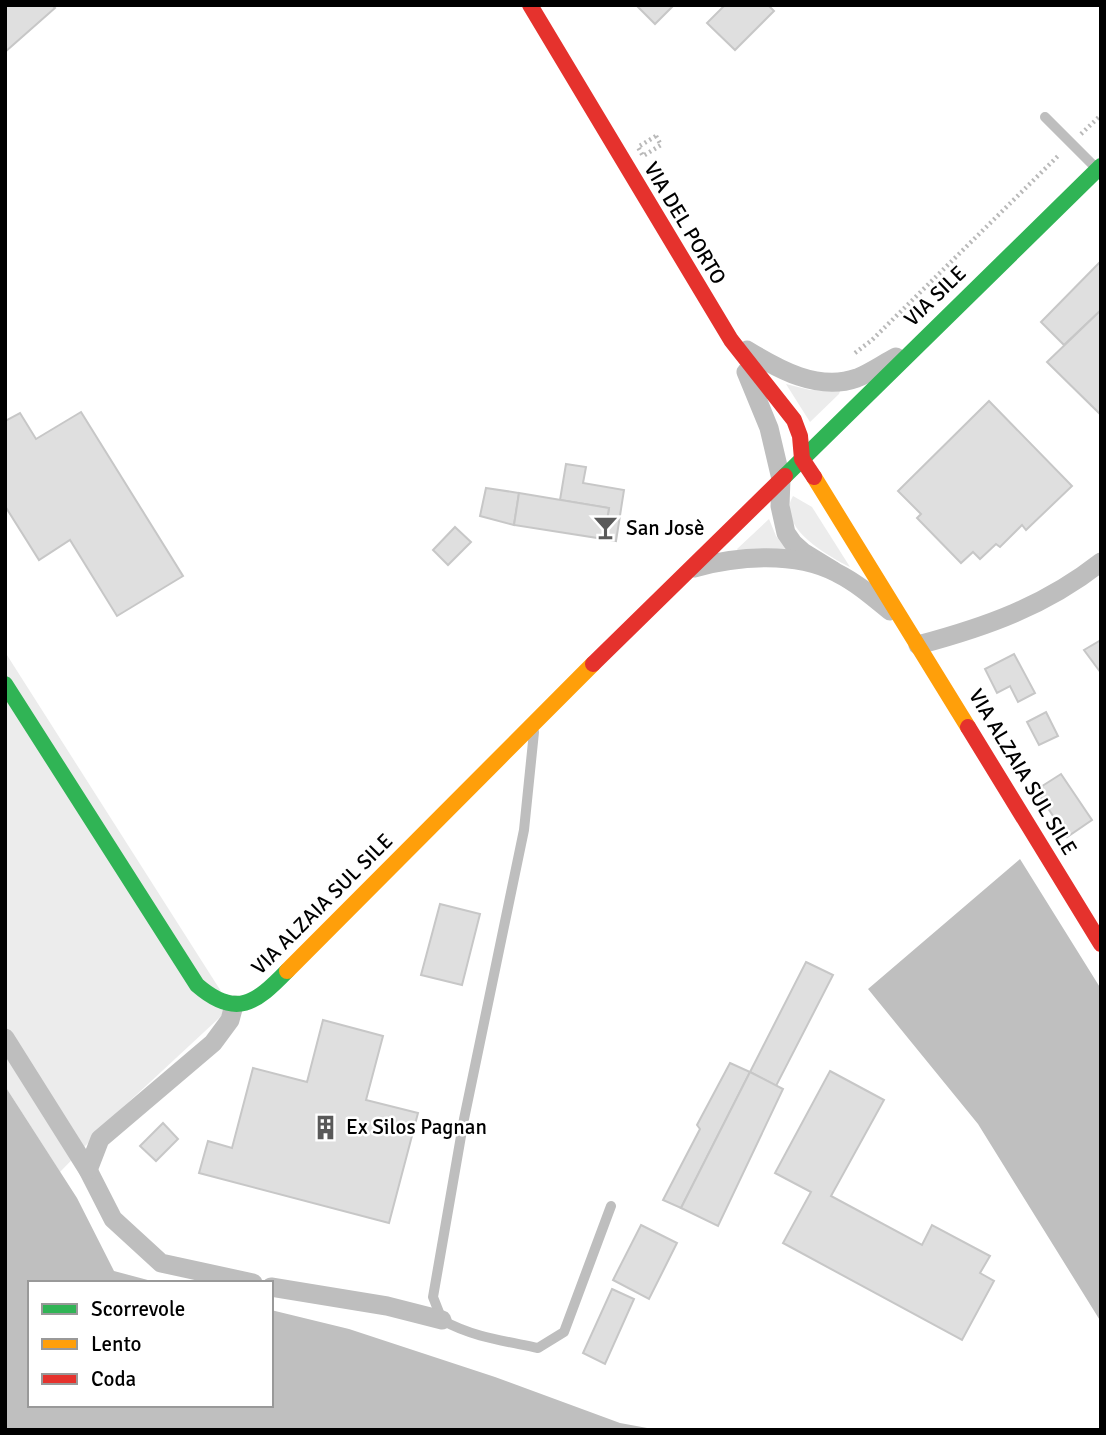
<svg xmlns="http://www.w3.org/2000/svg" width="1106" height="1435" font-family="Signika,sans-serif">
	<rect width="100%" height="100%" fill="#fff"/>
	<g fill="#ececec">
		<polygon points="786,384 810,390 840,391 839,394 810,422"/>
		<path d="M793 496 812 507 850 567C828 556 775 526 793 496Z"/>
		<polygon points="769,519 776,536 789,552 738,551 737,549"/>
		<polygon points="5,652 231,1007 120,1110 60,1172 5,1086"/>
	</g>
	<g fill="#bfbfbf">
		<polygon points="1020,859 1101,989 1101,1322 978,1124 868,989"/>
		<polygon points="5,1086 77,1198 114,1271 159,1283 30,1283 30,1405 271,1405 271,1310 349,1329 495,1377 620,1423 658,1430 5,1430"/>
	</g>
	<g fill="#dfdfdf" stroke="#c7c7c7" stroke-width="2">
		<polygon points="5,5 52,5 55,8 5,52"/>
		<polygon points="636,5 674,5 655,24"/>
		<polygon points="725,5 768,5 774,11 735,50 707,23"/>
		<polygon points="1101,261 1101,310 1064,345 1041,322"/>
		<polygon points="1101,310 1101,415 1047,362"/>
		<polygon points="989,401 1072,486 1026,530 1022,525 1000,547 996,544 980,559 973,552 961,563 917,518 921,514 898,491"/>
		<polygon points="81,412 183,576 117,616 70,540 39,560 5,506 5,421 20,413 36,439"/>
		<polygon points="566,464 586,467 583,483 624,490 616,541 604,539 609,508 560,500"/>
		<polygon points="486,488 519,493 514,525 480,516"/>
		<polygon points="519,493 609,508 604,539 514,525"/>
		<polygon points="455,527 471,542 448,565 433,550"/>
		<polygon points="1101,640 1101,673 1084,650"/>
		<polygon points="1014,654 1035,693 1018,702 1010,686 997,693 985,669"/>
		<polygon points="1046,712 1058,736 1039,745 1027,722"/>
		<polygon points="1061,774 1092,820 1067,837 1036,790"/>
		<polygon points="440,904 480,914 462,985 421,975"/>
		<polygon points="806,962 833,975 776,1086 750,1072"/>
		<polygon points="323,1020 383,1036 366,1100 418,1113 389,1223 199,1173 208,1141 232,1148 253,1068 307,1082"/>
		<polygon points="730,1063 750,1072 681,1208 663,1200 700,1129 697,1125"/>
		<polygon points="830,1071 884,1100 831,1196 922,1245 932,1225 990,1256 980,1273 994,1281 962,1340 783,1243 811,1192 775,1173"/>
		<polygon points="750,1072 783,1089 718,1226 681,1208"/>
		<polygon points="163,1123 178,1139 156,1161 140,1146"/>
		<polygon points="641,1225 677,1243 649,1299 613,1280"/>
		<polygon points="612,1289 634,1299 605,1364 583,1353"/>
	</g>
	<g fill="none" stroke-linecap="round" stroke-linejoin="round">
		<g stroke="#b9b9b9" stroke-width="4.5" stroke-dasharray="2 3.5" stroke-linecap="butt">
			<polyline points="1081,134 1101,115"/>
			<polygon points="656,136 661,145 643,156 638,147"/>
			<polyline points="855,353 872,340 1060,154"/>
		</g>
		<g stroke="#bebebe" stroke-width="10">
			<polyline points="1045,117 1097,169"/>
			<path d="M534 732 524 830 464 1119 433 1297 442 1320C472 1337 505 1341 538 1348L564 1332 611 1206"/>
		</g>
		<g stroke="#bebebe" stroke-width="19">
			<path d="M747 350C778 369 818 392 857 378 870 373 884 363 896 357"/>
			<polyline points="746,372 769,428 781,479 780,506 786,533 793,543 803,552 834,571"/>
			<path d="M694 568C737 556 796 551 837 573 857 583 873 597 890 611"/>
			<path d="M918 645C986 627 1045 606 1101 562"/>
			<polyline points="5,1038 88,1170 113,1219 161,1263 253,1283"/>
			<polyline points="88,1170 100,1139 213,1043 230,1020 234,1005"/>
			<polyline points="271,1287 387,1306 442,1320"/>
		</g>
		<g stroke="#30b455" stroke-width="16">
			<polyline points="785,476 1101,166"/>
			<path d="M5 684 197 985C236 1019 256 1003 287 971"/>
		</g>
		<g stroke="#ff9f0a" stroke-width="16">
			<polyline points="814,477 968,727"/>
			<polyline points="287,971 593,664"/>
		</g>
		<g stroke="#e5322d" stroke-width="16">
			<polyline points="530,5 731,340 794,420 800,436 802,459 814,477"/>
			<polyline points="593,664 785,476"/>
			<polyline points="968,727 1101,944"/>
		</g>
	</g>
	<defs>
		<symbol id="bar-bare" viewBox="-9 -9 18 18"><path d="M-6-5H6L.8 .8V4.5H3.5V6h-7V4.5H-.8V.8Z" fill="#595959" stroke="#fff" stroke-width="2.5" paint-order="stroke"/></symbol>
		<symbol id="building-bare" viewBox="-9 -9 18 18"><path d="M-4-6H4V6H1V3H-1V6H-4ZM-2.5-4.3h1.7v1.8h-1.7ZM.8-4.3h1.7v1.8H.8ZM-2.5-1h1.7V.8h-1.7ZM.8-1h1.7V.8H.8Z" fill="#595959" stroke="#fff" stroke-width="2.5" paint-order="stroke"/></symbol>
	</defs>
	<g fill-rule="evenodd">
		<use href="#bar-bare" x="588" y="510" width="35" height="35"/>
		<use href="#building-bare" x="308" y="1110" width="35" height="35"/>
	</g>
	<g text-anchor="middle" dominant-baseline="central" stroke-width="5" stroke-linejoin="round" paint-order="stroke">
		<g font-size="21" fill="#000" stroke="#fff">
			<text transform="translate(685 223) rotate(59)">VIA DEL PORTO</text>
			<text transform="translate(935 296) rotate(-44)">VIA SILE</text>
			<text transform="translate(1023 772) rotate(59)">VIA ALZAIA SUL SILE</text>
			<text transform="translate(322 904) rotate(-45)">VIA ALZAIA SUL SILE</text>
		</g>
		<g font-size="21" fill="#000" stroke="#fff" text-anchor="start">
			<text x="626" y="528">San Josè</text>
			<text x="346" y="1127">Ex Silos Pagnan</text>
		</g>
	</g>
	<rect width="1106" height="1435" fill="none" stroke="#000000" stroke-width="14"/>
	<rect x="28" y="1281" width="245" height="126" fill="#ffffff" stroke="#999999" stroke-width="2"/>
	<rect x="42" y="1304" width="35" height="10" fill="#30b455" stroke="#999999" stroke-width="2"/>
	<text x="91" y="1316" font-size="21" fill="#000000">Scorrevole</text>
	<rect x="42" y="1339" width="35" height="10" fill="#ff9f0a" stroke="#999999" stroke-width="2"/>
	<text x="91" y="1351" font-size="21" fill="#000000">Lento</text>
	<rect x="42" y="1374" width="35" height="10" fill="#e5322d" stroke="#999999" stroke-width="2"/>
	<text x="91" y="1386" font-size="21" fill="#000000">Coda</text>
</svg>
